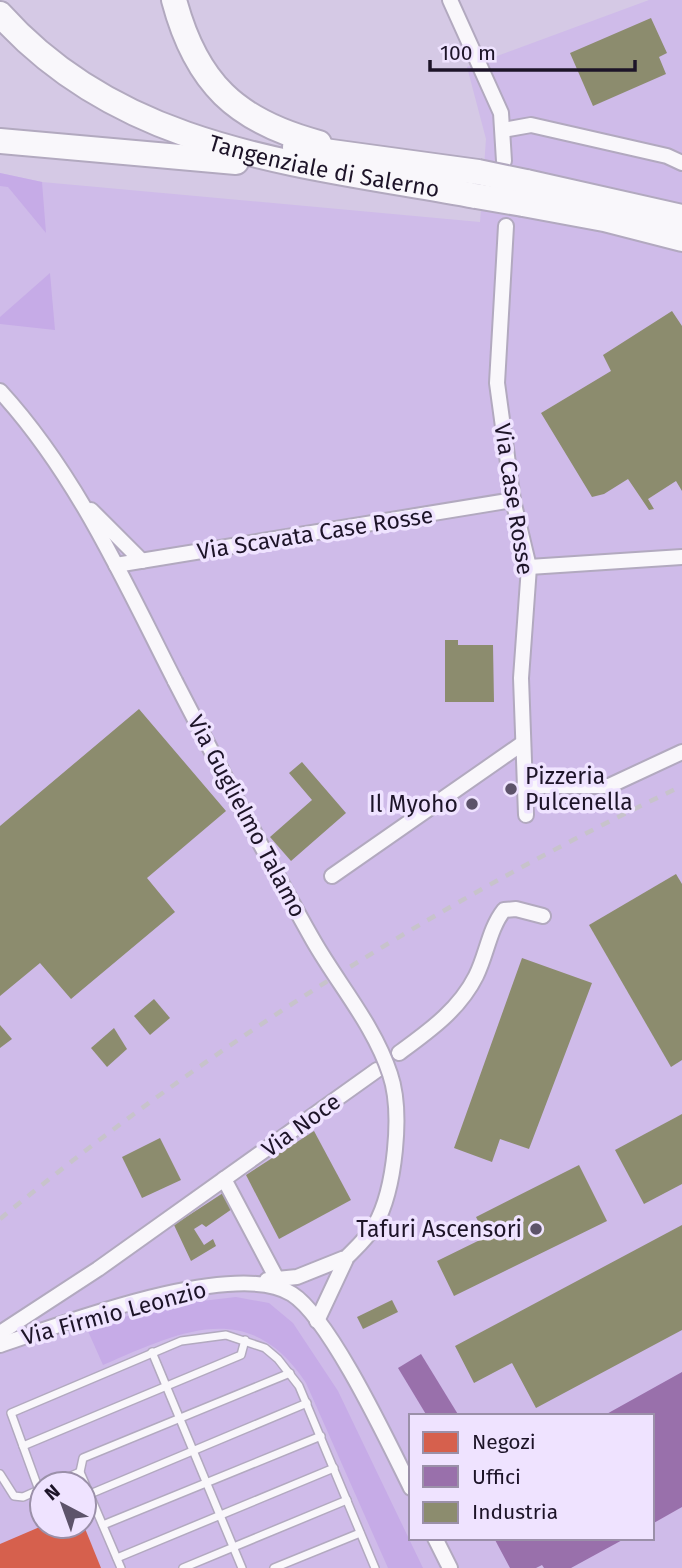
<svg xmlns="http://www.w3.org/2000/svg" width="682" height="1568" font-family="'Fira Sans',sans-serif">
	<rect width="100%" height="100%" fill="#d5c9e5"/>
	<path fill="#cfbbe9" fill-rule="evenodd" d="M649 0H682V1568H0V173L42 182 480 222 486 139 467 67ZM411 1416H652V1538H411ZM42 1484H84V1526H42Z"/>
	<g fill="#c6abe7">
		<polygon points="0,173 42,182 46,233 8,187 0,186"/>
		<polygon points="50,273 55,330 0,324 0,317"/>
		<path d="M236 1297 269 1303 293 1323 338 1391 423 1568H388L306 1383C249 1296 180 1332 103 1365L87 1329 159 1306Z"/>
	</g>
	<polygon fill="#d6604d" points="42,1526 84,1526 101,1568 0,1568 0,1544"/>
	<g fill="#9970ab">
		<polygon points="421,1354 459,1416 427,1416 398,1368"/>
		<polygon points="682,1372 682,1507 652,1524 652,1416 603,1416"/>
		<polygon points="494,1538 626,1538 571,1568 544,1568 542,1565 536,1568 510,1568"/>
	</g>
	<g fill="#8c8c6e">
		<polygon points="651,18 667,53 659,57 666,74 593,106 570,53"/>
		<polygon points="672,311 682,326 682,491 676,481 648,499 654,509 649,510 628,479 604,494 592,497 541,413 611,371 603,355"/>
		<polygon points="445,640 458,640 458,645 493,645 494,702 445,702"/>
		<polygon points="139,709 226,811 147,878 175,912 71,999 40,963 0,996 0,826"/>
		<polygon points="302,762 346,813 291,861 270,837 312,800 289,773"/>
		<polygon points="676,874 682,884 682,1060 671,1067 589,925"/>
		<polygon points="522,958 592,983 529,1149 500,1139 492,1162 454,1148"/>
		<polygon points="154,999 170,1018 150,1035 134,1016"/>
		<polygon points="0,1025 12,1039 0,1048"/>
		<polygon points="114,1028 127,1049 107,1067 91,1048"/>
		<polygon points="682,1114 682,1184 644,1204 615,1150"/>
		<polygon points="314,1131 351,1200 279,1239 246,1175"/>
		<polygon points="160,1138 181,1180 142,1198 122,1157"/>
		<polygon points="579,1165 607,1221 454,1296 437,1261 486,1237 476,1217"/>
		<polygon points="223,1193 232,1209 206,1227 202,1224 194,1229 204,1245 213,1239 216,1246 191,1261 174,1225"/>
		<polygon points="682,1225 682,1330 536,1408 512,1363 474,1383 455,1346"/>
		<polygon points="392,1300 398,1312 363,1329 357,1317"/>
	</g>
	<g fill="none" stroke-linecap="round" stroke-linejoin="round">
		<defs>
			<g id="lane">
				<polyline points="152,1352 242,1568"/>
				<polyline points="23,1446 241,1355 245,1340"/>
				<polyline points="0,1474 14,1496 23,1497 41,1489"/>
				<polyline points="53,1484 80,1472"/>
				<polyline points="39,1490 11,1413 181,1341 226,1335 265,1348 278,1359 299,1386 375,1568"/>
				<polyline points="90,1494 307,1403"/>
				<polyline points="103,1525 321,1436"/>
				<polyline points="117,1558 334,1468"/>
				<polyline points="121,1568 80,1472 83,1458 290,1373"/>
				<polyline points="183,1568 347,1500"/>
				<polyline points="274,1568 360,1533"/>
			</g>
			<g id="street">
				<polyline points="450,0 501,113 504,161"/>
				<polyline points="503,130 531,125 667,156 682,163"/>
				<polyline points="506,226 497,383 513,500 529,567 521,678 526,815"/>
				<path d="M0 391C77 475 124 581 175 681"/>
				<polyline points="91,510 142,561"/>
				<polyline points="116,565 513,500"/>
				<polyline points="529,567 682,557"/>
				<polyline points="524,786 609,786 682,752"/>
				<polyline points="332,876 523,743"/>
				<path d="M399 1053C429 1031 459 1010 476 976 487 954 489 929 504 910L516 909 543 916"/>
				<polyline points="224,1179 277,1279"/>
				<polyline points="267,1280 297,1277 347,1257"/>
				<polyline points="317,1321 347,1257"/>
				<polyline points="0,1333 98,1269 377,1070"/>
				<path d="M0 1345C62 1324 236 1258 292 1294 330 1318 389 1444 411 1488"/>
				<polyline points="435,1538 450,1568"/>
			</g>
			<g id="highway">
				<path d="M174 0C196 83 236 121 319 143"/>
				<path id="s1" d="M0 14C124 153 304 164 476 196"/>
				<polyline points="0,141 236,162"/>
				<polyline points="295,147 478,172"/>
				<polyline points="526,182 682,217"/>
				<polyline points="523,204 604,219 682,239"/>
			</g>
		</defs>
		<use href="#lane" stroke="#b2a9bf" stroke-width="10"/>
		<use href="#street" stroke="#b2a9bf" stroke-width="18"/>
		<use href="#highway" stroke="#b2a9bf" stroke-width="28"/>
		<use href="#lane" stroke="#f9f7fb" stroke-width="7"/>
		<use href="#street" stroke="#f9f7fb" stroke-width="14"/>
		<use href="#highway" stroke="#f9f7fb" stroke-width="24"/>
		<path stroke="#c7c3cb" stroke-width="4.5" stroke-dasharray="9 9" stroke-linecap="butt" d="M0 1219C209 1046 437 902 682 786"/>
		<defs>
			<path id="street-bridge" d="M175 681C220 768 265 855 313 940 338 984 374 1025 390 1074 403 1112 395 1190 375 1225 368 1237 357 1247 347 1257"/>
			<g id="highway-bridge">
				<polyline points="478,172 526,182"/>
				<polyline points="476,196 523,204"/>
			</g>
		</defs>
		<use href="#street-bridge" stroke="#b2a9bf" stroke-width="18" stroke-linecap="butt"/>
		<use href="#highway-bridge" stroke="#b2a9bf" stroke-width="28" stroke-linecap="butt"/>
		<use href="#street-bridge" stroke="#f9f7fb" stroke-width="14"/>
		<use href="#highway-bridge" stroke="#f9f7fb" stroke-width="24"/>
	</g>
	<g fill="#5d536a" stroke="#efe3ff" stroke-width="2.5">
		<circle cx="511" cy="789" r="7"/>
		<circle cx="472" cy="804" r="7"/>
		<circle cx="536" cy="1229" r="7"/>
	</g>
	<g text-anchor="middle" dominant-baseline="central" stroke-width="7" stroke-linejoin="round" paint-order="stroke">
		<g font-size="23" fill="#1d1428" stroke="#efe3ff">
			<text stroke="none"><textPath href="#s1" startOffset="366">Tangenziale di Salerno</textPath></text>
			<text transform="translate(514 499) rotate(81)">Via Case Rosse</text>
			<text transform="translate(315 533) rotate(-9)">Via Scavata Case Rosse</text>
			<text transform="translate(247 816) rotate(62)">Via Guglielmo Talamo</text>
			<text transform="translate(301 1125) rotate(-36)">Via Noce</text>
			<text transform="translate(114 1313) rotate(-15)">Via Firmio Leonzio</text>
		</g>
		<g font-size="23" fill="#1d1428" stroke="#efe3ff" text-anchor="end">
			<text x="525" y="776" text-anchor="start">Pizzeria<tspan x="525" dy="26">Pulcenella</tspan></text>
			<text x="458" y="804">Il Myoho</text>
			<text x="522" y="1229">Tafuri Ascensori</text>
		</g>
	</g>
	<rect x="409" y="1414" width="245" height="126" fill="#efe3ff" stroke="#9b90a9" stroke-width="2"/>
	<rect x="423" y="1432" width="35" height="21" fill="#d6604d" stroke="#9b90a9" stroke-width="2"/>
	<text x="472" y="1449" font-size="21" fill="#1d1428">Negozi</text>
	<rect x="423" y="1466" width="35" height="21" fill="#9970ab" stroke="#9b90a9" stroke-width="2"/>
	<text x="472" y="1484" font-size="21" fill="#1d1428">Uffici</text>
	<rect x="423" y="1502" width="35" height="21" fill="#8c8c6e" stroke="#9b90a9" stroke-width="2"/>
	<text x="472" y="1519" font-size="21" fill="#1d1428">Industria</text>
	<g transform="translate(63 1505) rotate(319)"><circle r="33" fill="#efe3ff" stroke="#9b90a9" stroke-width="2"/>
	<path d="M0-5L12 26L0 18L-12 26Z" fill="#5d536a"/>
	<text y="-10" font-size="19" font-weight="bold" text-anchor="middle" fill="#1d1428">N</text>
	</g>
	<path d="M430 60v10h205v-10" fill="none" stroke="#1d1428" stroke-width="3.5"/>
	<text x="440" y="60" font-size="21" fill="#1d1428" stroke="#efe3ff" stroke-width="5" paint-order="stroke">100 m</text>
</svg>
